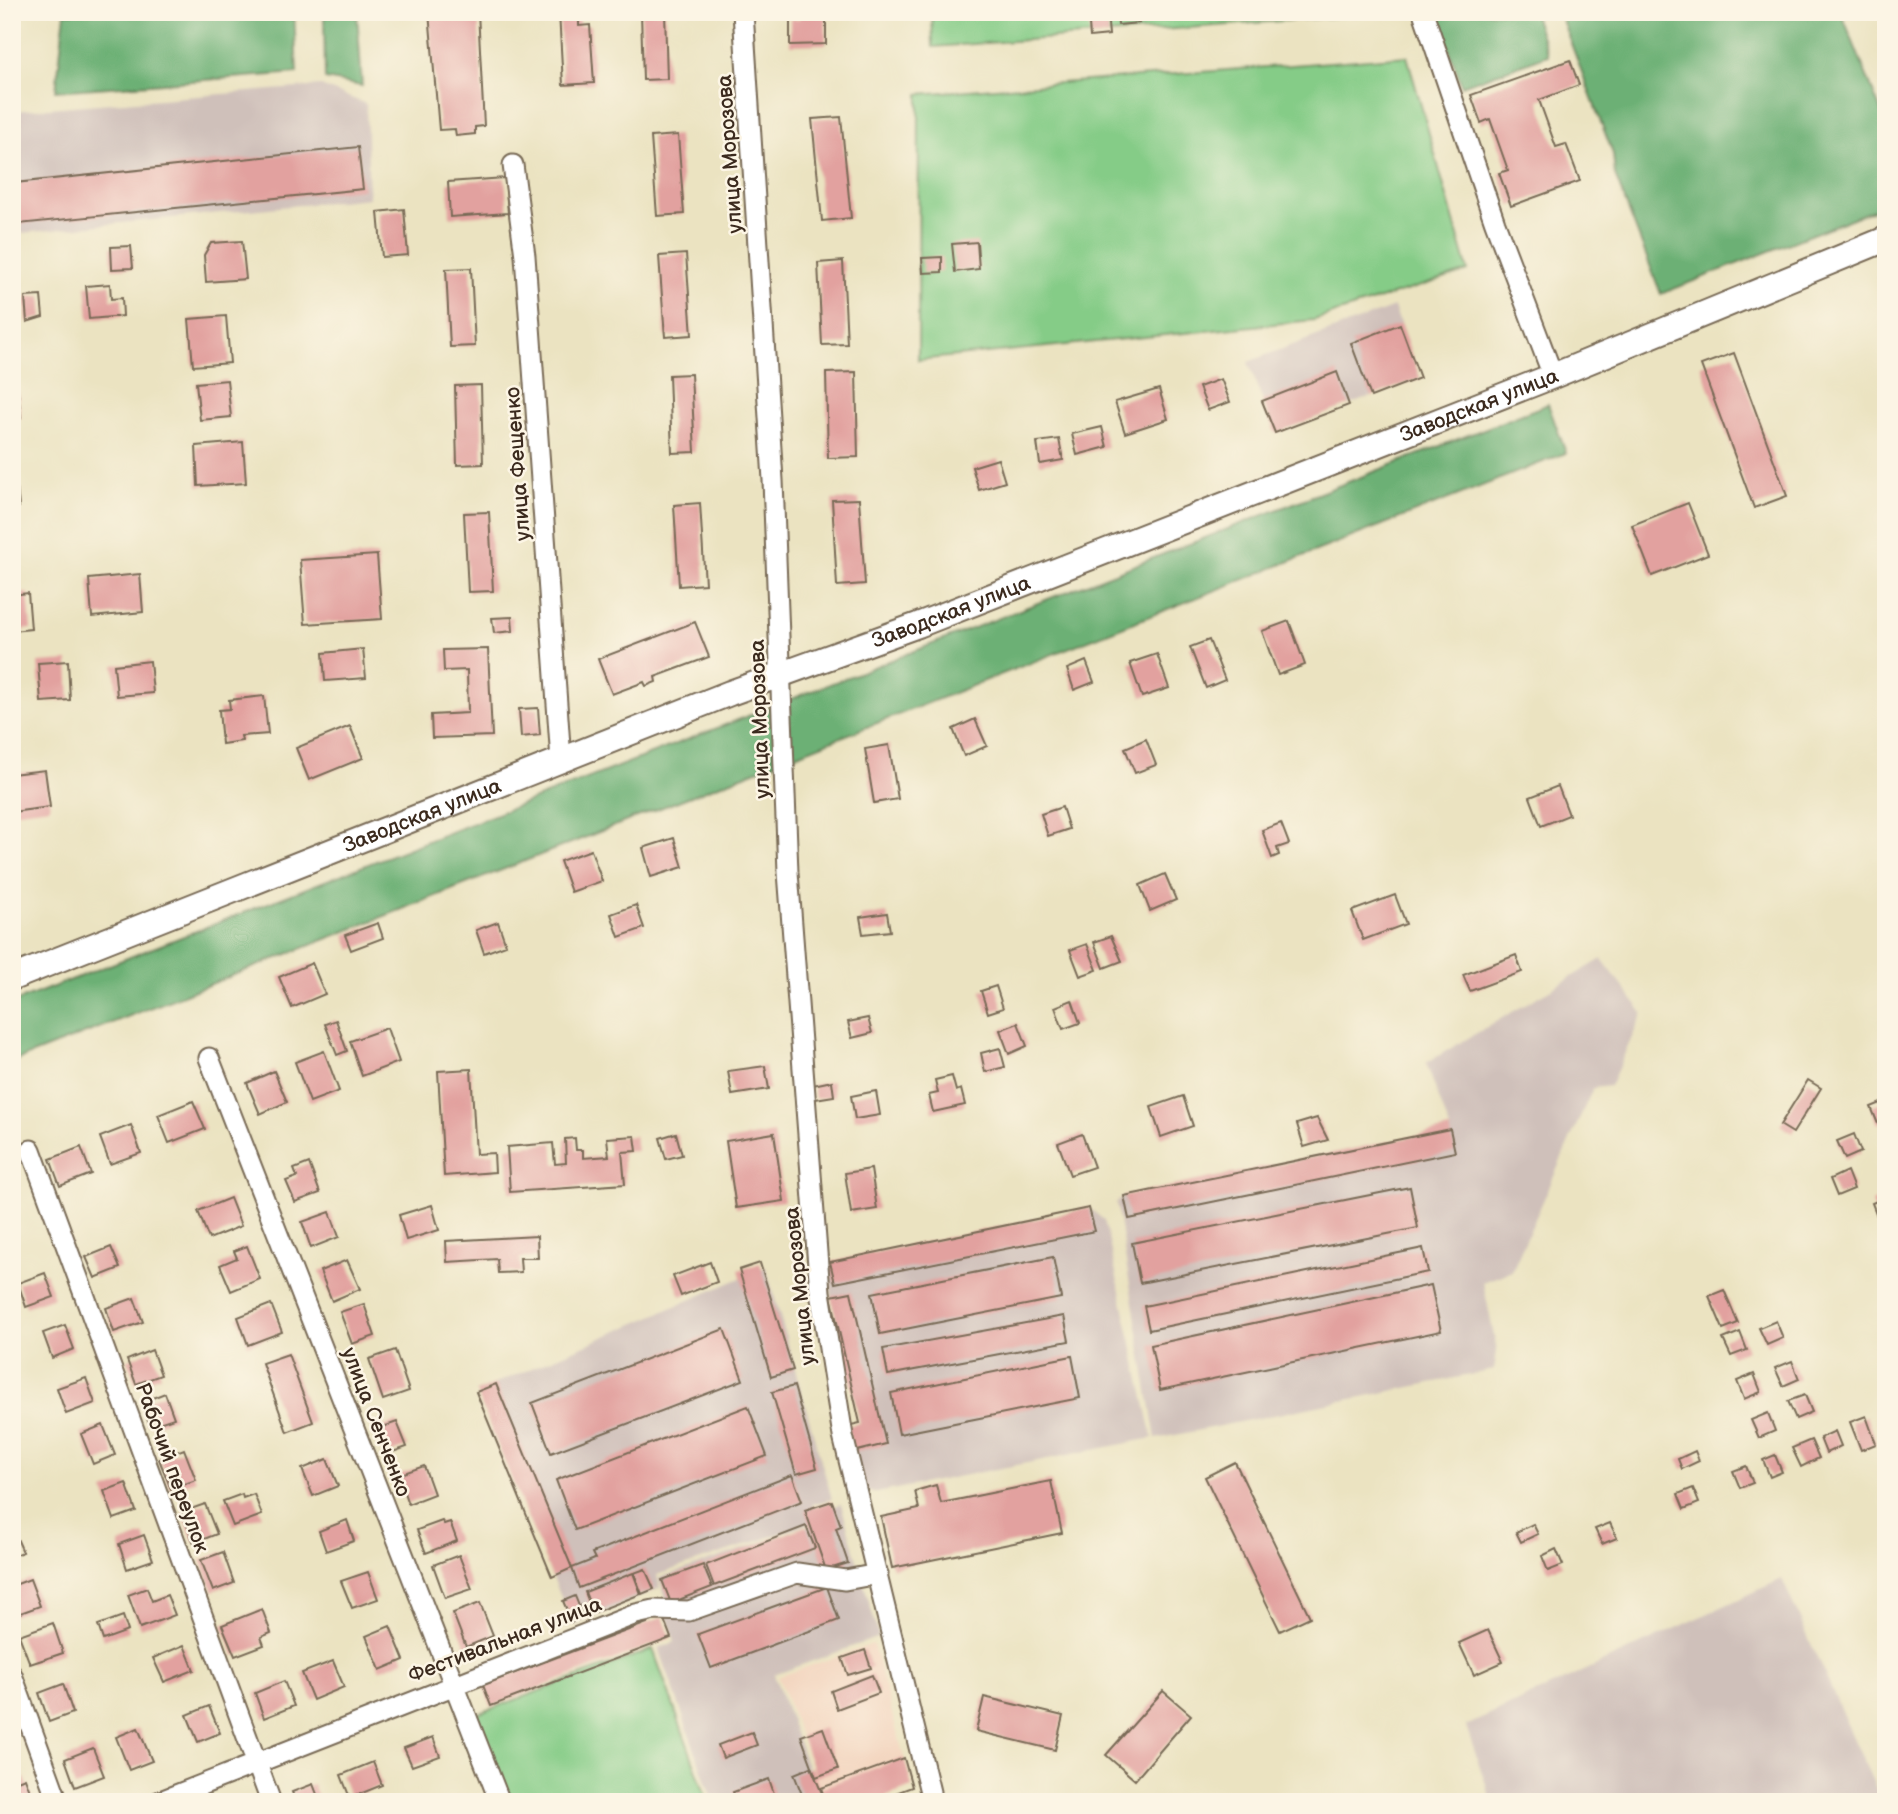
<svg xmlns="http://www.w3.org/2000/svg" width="1898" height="1814" font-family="'Balsamiq Sans',sans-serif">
	<rect width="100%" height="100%" fill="#fcf5e5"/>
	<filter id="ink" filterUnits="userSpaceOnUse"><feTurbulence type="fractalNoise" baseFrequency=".0143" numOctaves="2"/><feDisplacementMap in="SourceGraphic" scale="14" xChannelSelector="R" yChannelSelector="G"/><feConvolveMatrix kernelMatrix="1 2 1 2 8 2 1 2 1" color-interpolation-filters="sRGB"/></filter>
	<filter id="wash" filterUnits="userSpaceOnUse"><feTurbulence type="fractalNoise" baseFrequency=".00686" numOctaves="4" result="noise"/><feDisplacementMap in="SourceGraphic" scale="28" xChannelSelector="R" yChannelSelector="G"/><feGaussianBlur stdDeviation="1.57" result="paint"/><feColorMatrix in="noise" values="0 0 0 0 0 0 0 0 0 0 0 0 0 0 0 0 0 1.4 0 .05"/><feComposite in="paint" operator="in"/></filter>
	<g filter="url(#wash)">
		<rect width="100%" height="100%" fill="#ebe3c1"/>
		<polygon fill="#f3d4be" points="873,1644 912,1787 872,1802 825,1802 778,1677"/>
		<g fill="#cfc0ba">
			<polygon points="321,86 366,104 369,198 12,234 12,111"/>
			<polygon points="1394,307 1420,378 1275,433 1248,362"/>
			<polygon points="1602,959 1643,1013 1610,1086 1593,1088 1512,1271 1483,1282 1497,1351 1494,1370 1156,1439 1116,1202 1124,1196 1450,1129 1426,1063"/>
			<polygon points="1089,1208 1104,1220 1153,1438 876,1493 863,1491 847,1426 860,1423 831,1296 830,1262"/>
			<polygon points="766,1267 832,1499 813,1504 811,1523 657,1575 660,1588 573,1626 476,1392"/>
			<polygon points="841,1504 879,1637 774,1675 820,1802 713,1802 659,1648 675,1642 663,1605 667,1602 659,1578 815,1524 817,1511"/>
			<polygon points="1782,1579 1882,1802 1492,1802 1466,1726"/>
		</g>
		<g fill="#85cc87" stroke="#607b52" stroke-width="2">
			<polygon points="932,12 1402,12 933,47"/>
			<polygon points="1407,56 1468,271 1314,320 918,360 919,94"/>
			<polygon points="653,1649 708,1802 511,1802 477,1714"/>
		</g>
		<g fill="#6cb074" stroke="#546d49" stroke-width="2">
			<polygon points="294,12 297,73 56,91 65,13"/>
			<polygon points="324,12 357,12 362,86 325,79"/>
			<polygon points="1436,12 1533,12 1548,55 1462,86"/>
			<polygon points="1559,12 1841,12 1886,124 1886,205 1661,294 1615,175 1613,154"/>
			<polygon points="1548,404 1566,453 12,1062 12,1003"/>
		</g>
		<g id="blocks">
			<g fill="#e2a19f">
				<polygon points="429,12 478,12 484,126 475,127 475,134 456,136 455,129 439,130"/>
				<polygon points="559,12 579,12 579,26 590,25 594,83 563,85"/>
				<polygon points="641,12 665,12 667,79 643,80"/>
				<polygon points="799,12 826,12 826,44 790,45 790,19 799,19"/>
				<polygon points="1088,12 1107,12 1109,35 1090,37"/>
				<polygon points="1117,12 1138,12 1139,23 1118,25"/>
				<polygon points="1570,60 1579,85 1539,100 1556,147 1566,144 1580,181 1511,206 1499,173 1508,170 1491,122 1490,119 1481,123 1471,95"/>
				<polygon points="841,117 851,218 822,221 812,119"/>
				<polygon points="678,135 684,214 657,216 651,137"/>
				<polygon points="358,147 363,189 19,224 15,183"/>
				<polygon points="505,178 508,213 450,217 448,182"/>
				<polygon points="404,209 408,255 382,257 378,212"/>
				<polygon points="242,241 246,279 206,282 204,255 211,243"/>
				<polygon points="977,242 979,269 955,272 952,244"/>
				<polygon points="131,246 133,268 112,269 111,247"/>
				<polygon points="686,254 692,335 665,337 659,256"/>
				<polygon points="942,257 942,272 923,273 922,258"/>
				<polygon points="843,261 847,344 822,345 818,263"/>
				<polygon points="471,268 475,346 450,347 446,269"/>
				<polygon points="110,284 111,299 122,298 123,316 89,319 86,286"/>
				<polygon points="41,296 43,317 27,322 25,297"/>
				<polygon points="226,316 230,363 193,366 189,319"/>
				<polygon points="1400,324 1420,378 1371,397 1351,343"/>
				<polygon points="1734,353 1787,496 1754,508 1701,365"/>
				<polygon points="856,372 858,457 828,458 826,373"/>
				<polygon points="1337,372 1349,405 1275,433 1262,401"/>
				<polygon points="691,374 695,452 672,453 669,375"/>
				<polygon points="1221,379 1230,402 1208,410 1199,387"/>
				<polygon points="227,380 231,417 200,420 196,383"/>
				<polygon points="481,385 483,464 457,465 455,386"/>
				<polygon points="1159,389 1168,419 1125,433 1115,402"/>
				<polygon points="12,393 18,393 21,418 12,419"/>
				<polygon points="1102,427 1107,447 1077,455 1072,434"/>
				<polygon points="1059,439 1063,460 1040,464 1037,442"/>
				<polygon points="243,442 246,483 198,486 196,446"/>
				<polygon points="998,459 1005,482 979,490 972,467"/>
				<polygon points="12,478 16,478 19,507 12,507"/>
				<polygon points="859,499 865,584 837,586 832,500"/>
				<polygon points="700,503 705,584 679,586 674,505"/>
				<polygon points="1688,503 1708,554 1652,576 1632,525"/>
				<polygon points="489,512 493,591 468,592 464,513"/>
				<polygon points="377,555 382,619 305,624 300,560"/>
				<polygon points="140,574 143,612 92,617 89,579"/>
				<polygon points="28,593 31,629 12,631 12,595"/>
				<polygon points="512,617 513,631 494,633 492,618"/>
				<polygon points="1289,621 1305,665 1278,675 1262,631"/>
				<polygon points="695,622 709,657 655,677 656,682 646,686 644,682 612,694 598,659"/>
				<polygon points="1209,640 1225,680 1206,688 1190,647"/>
				<polygon points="363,649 366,678 325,681 323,653"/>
				<polygon points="488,649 492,736 432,738 431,715 468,713 467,670 444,671 443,650"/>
				<polygon points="1157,654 1169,688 1142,697 1130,663"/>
				<polygon points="68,661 70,700 41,702 38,663"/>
				<polygon points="150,661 153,693 117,696 114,665"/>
				<polygon points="1086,661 1094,682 1074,690 1067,669"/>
				<polygon points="264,696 268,734 241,736 242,741 222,744 219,710 230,709 229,700"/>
				<polygon points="538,708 540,735 521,737 519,709"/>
				<polygon points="975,719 987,746 964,756 953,729"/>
				<polygon points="350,726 363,758 309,780 296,748"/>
				<polygon points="1146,739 1156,765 1135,773 1125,748"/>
				<polygon points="889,745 898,799 874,803 865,749"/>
				<polygon points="45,770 50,807 12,812 12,774"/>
				<polygon points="1558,786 1569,815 1541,826 1530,797"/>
				<polygon points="1062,807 1069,829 1048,836 1041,814"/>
				<polygon points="1281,823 1289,844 1277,848 1279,855 1272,858 1262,830"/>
				<polygon points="674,838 683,867 651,877 643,848"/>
				<polygon points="591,850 602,881 571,892 560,861"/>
				<polygon points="1165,874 1176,900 1150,911 1140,885"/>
				<polygon points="1395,895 1406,924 1363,940 1352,911"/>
				<polygon points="636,905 644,928 619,937 611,914"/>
				<polygon points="887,913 890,931 863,934 860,917"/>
				<polygon points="498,922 506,945 484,953 476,930"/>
				<polygon points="378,923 383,938 351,950 345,935"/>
				<polygon points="1111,936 1122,961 1104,968 1094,942"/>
				<polygon points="1087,944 1097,970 1080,976 1070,950"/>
				<polygon points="1516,955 1522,972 1470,991 1463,975"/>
				<polygon points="312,963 325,994 292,1008 279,977"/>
				<polygon points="996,986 1003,1008 988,1013 981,991"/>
				<polygon points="1072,1000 1080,1023 1063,1029 1055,1007"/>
				<polygon points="868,1018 872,1033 852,1038 848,1022"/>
				<polygon points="336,1020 347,1051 337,1055 325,1024"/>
				<polygon points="1018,1023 1027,1046 1009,1054 1000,1030"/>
				<polygon points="387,1028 399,1062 362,1076 350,1041"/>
				<polygon points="1000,1048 1005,1067 985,1072 981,1053"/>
				<polygon points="324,1051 339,1091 310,1102 295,1062"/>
				<polygon points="765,1066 769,1089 732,1095 728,1071"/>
				<polygon points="471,1069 476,1154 494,1153 495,1172 444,1176 438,1071"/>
				<polygon points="274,1071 287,1102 260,1114 247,1083"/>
				<polygon points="952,1076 956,1091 961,1089 965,1105 933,1112 929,1095 938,1093 935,1080"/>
				<polygon points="1808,1080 1821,1088 1793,1133 1780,1125"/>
				<polygon points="832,1081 834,1096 815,1099 813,1085"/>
				<polygon points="876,1091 880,1115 855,1119 851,1096"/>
				<polygon points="1183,1096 1193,1126 1161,1137 1151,1107"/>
				<polygon points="193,1101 205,1129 169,1143 158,1115"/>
				<polygon points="1886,1101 1886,1120 1878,1124 1871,1107"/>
				<polygon points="1317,1118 1328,1140 1304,1147 1297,1124"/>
				<polygon points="131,1125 141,1153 110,1164 100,1137"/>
				<polygon points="1450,1129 1455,1152 1129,1219 1124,1196"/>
				<polygon points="676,1133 682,1155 666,1159 660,1138"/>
				<polygon points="774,1133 784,1201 736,1208 726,1141"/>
				<polygon points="1082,1134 1094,1167 1070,1175 1058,1143"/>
				<polygon points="1854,1134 1861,1152 1845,1159 1837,1141"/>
				<polygon points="635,1136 637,1151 622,1152 625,1184 510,1192 507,1147 553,1143 555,1164 566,1163 565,1139 575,1138 576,1150 583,1150 583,1158 609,1156 607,1138"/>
				<polygon points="81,1147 91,1174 60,1186 50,1159"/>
				<polygon points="309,1163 320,1193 295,1202 286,1181 297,1177 294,1169"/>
				<polygon points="871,1169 877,1209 851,1213 845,1173"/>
				<polygon points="1847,1171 1854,1189 1837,1196 1830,1179"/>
				<polygon points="1410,1187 1418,1228 1140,1283 1132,1243"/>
				<polygon points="1886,1197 1886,1218 1879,1221 1872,1203"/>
				<polygon points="230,1198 241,1226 209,1239 198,1211"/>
				<polygon points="432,1205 439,1230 406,1240 399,1215"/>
				<polygon points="1089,1208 1095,1231 835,1283 830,1262"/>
				<polygon points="330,1212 339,1237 311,1248 302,1222"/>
				<polygon points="537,1236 538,1258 520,1258 521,1272 498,1273 497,1259 447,1262 446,1241"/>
				<polygon points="247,1246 260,1279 231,1291 220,1265 237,1258 234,1251"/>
				<polygon points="111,1247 120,1268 95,1278 86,1257"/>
				<polygon points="1423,1248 1428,1272 1149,1330 1144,1306"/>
				<polygon points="1053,1257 1061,1298 880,1334 872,1293"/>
				<polygon points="347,1260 360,1289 332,1301 320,1271"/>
				<polygon points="710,1262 717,1282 681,1296 673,1276"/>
				<polygon points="760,1263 793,1370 771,1377 739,1270"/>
				<polygon points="45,1273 54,1297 26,1307 18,1283"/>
				<polygon points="1431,1285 1441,1331 1160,1390 1151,1345"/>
				<polygon points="1724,1290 1738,1323 1723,1329 1709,1296"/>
				<polygon points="851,1292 886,1444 853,1452 847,1426 860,1423 831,1296"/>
				<polygon points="134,1298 143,1322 114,1332 106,1308"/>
				<polygon points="271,1304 282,1332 248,1345 238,1317"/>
				<polygon points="364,1304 375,1336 352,1344 340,1312"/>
				<polygon points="1064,1316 1069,1341 888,1375 883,1349"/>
				<polygon points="1776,1321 1783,1338 1767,1345 1759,1328"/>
				<polygon points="65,1325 74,1349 52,1358 43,1333"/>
				<polygon points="724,1329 743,1380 551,1453 532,1403"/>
				<polygon points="1740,1332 1747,1350 1731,1356 1723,1339"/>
				<polygon points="152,1350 161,1375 136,1384 127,1360"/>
				<polygon points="395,1350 409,1391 383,1400 369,1359"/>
				<polygon points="288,1354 313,1422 287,1432 262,1363"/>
				<polygon points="1072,1356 1080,1398 899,1434 891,1393"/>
				<polygon points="1792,1361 1799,1379 1783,1386 1775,1368"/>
				<polygon points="1754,1374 1761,1392 1744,1399 1737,1381"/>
				<polygon points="86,1378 95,1403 66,1414 57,1388"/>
				<polygon points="496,1384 572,1568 552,1577 476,1392"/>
				<polygon points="794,1386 817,1468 796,1474 772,1392"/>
				<polygon points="165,1393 174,1418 150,1426 142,1402"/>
				<polygon points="1805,1395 1812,1412 1796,1419 1788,1401"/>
				<polygon points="748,1406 767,1456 575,1530 556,1480"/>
				<polygon points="1768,1413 1775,1431 1759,1438 1751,1420"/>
				<polygon points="1866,1416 1876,1444 1861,1450 1850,1422"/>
				<polygon points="397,1422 407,1447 387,1454 377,1429"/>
				<polygon points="103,1425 115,1455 93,1464 81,1434"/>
				<polygon points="1835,1431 1841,1446 1826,1453 1820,1438"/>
				<polygon points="1811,1440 1819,1458 1801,1467 1792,1448"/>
				<polygon points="184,1449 196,1480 171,1489 159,1459"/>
				<polygon points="1695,1451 1699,1461 1682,1469 1678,1459"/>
				<polygon points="1775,1455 1782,1472 1770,1477 1763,1460"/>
				<polygon points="327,1459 338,1486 313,1496 302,1469"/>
				<polygon points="1235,1462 1310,1617 1280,1631 1205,1477"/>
				<polygon points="424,1466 434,1494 408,1504 398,1475"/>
				<polygon points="1746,1466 1753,1483 1740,1488 1733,1471"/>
				<polygon points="792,1475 802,1501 579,1588 572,1568 595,1559 592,1553"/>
				<polygon points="1051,1481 1062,1533 892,1568 881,1517 919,1509 915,1491 936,1485 941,1503"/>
				<polygon points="126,1483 136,1511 114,1519 104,1491"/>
				<polygon points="1693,1488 1699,1503 1684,1509 1678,1494"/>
				<polygon points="242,1494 243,1498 254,1494 262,1515 233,1526 223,1501"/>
				<polygon points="832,1501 841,1526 836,1528 848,1563 826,1570 805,1510"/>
				<polygon points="205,1504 217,1534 194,1543 182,1512"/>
				<polygon points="347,1520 354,1541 326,1551 319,1531"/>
				<polygon points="442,1521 444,1524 450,1522 457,1541 426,1553 417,1530"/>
				<polygon points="1610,1523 1617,1538 1602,1544 1595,1529"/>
				<polygon points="1533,1524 1538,1534 1521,1542 1516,1532"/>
				<polygon points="806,1526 815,1548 714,1586 706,1565"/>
				<polygon points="12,1527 23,1552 12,1556"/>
				<polygon points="144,1535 153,1560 127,1569 119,1544"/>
				<polygon points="1556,1549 1563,1565 1548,1571 1542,1556"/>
				<polygon points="223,1552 234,1583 213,1591 201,1560"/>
				<polygon points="459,1555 472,1589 445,1598 433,1565"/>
				<polygon points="703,1565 712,1587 671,1603 662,1580"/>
				<polygon points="645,1569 654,1589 642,1594 634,1573"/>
				<polygon points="368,1572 378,1599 352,1608 341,1581"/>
				<polygon points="633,1573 641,1594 593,1613 585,1592"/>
				<polygon points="30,1579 40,1606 12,1616 12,1586"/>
				<polygon points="827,1587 839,1620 711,1668 698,1634"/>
				<polygon points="147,1588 152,1601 167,1595 175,1615 140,1628 128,1595"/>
				<polygon points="575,1596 583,1616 572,1622 563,1601"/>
				<polygon points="480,1603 493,1636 466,1647 453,1613"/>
				<polygon points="262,1609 271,1633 261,1637 264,1645 235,1656 222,1625"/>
				<polygon points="123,1616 128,1631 103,1640 98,1625"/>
				<polygon points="663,1617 671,1638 491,1706 483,1685"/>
				<polygon points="53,1623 63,1653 30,1664 19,1635"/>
				<polygon points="390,1626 404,1660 380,1670 366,1636"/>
				<polygon points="1488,1630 1503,1662 1474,1675 1459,1643"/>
				<polygon points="184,1645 194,1670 164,1682 153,1658"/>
				<polygon points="865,1650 871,1668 848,1675 842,1658"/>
				<polygon points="333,1661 344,1687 313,1700 302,1673"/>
				<polygon points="872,1675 879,1693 837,1709 831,1691"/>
				<polygon points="284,1681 294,1706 264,1718 255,1693"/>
				<polygon points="63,1684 73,1713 49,1722 39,1693"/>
				<polygon points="1163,1691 1191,1715 1135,1780 1106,1755"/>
				<polygon points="984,1697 1063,1716 1055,1750 976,1731"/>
				<polygon points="209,1706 220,1733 198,1742 187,1715"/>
				<polygon points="138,1728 152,1761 129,1770 116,1737"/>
				<polygon points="823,1728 838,1769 816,1777 801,1736"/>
				<polygon points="752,1732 757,1745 723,1758 718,1745"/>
				<polygon points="433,1737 440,1756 412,1766 404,1748"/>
				<polygon points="93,1748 104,1776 75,1787 65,1759"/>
				<polygon points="904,1758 912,1787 872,1802 826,1802 821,1788"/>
				<polygon points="373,1762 382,1785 350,1798 341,1775"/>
				<polygon points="811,1767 821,1791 825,1802 805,1802 794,1774"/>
				<polygon points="25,1778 34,1802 12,1802 12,1783"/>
				<polygon points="769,1779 777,1802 737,1802 733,1792"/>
				<polygon points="313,1784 320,1802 296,1802 292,1792"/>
			</g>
		</g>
	</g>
	<g filter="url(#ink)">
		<use href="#blocks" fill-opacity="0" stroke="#796b57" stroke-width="2"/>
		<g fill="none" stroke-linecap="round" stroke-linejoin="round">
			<defs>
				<g id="minor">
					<polyline points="743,12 773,480 788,872 820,1292 843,1436 930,1792 927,1802"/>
					<polyline points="1423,12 1495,223 1553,376"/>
					<polyline points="513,165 525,256 561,760"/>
					<polyline points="209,1058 500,1802"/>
					<polyline points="31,1150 271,1802"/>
					<polyline points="12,1675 58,1802"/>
					<polyline points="158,1802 636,1614 654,1610 689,1611 797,1573 845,1580 878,1574"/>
				</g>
				<g id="tertiary">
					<path id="s1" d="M12 978 730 693 918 625 1553 376 1886 239"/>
				</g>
			</defs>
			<use href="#minor" stroke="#796b57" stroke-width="23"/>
			<use href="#tertiary" stroke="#796b57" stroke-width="28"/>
			<use href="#minor" stroke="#fff" stroke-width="19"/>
			<use href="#tertiary" stroke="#fff" stroke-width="24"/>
		</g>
	</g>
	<g text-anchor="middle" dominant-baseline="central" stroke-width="5" stroke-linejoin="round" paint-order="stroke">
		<g font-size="21" fill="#3b2a1e" stroke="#fcf5e5">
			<text transform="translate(730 154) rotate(-94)">улица Морозова</text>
			<text stroke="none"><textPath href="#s1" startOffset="1575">Заводская улица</textPath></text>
			<text transform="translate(518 464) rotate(-94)">улица Фещенко</text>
			<text stroke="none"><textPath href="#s1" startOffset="1008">Заводская улица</textPath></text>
			<text transform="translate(760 719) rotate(-92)">улица Морозова</text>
			<text stroke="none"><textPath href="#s1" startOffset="441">Заводская улица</textPath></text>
			<text transform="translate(800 1286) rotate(-96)">улица Морозова</text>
			<text transform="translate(376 1422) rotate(69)">улица Сенченко</text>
			<text transform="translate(172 1468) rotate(70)">Рабочий переулок</text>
			<text transform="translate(505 1640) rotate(-21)">Фестивальная улица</text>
		</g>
	</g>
	<rect width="1898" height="1814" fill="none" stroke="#fcf5e5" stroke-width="42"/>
</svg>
